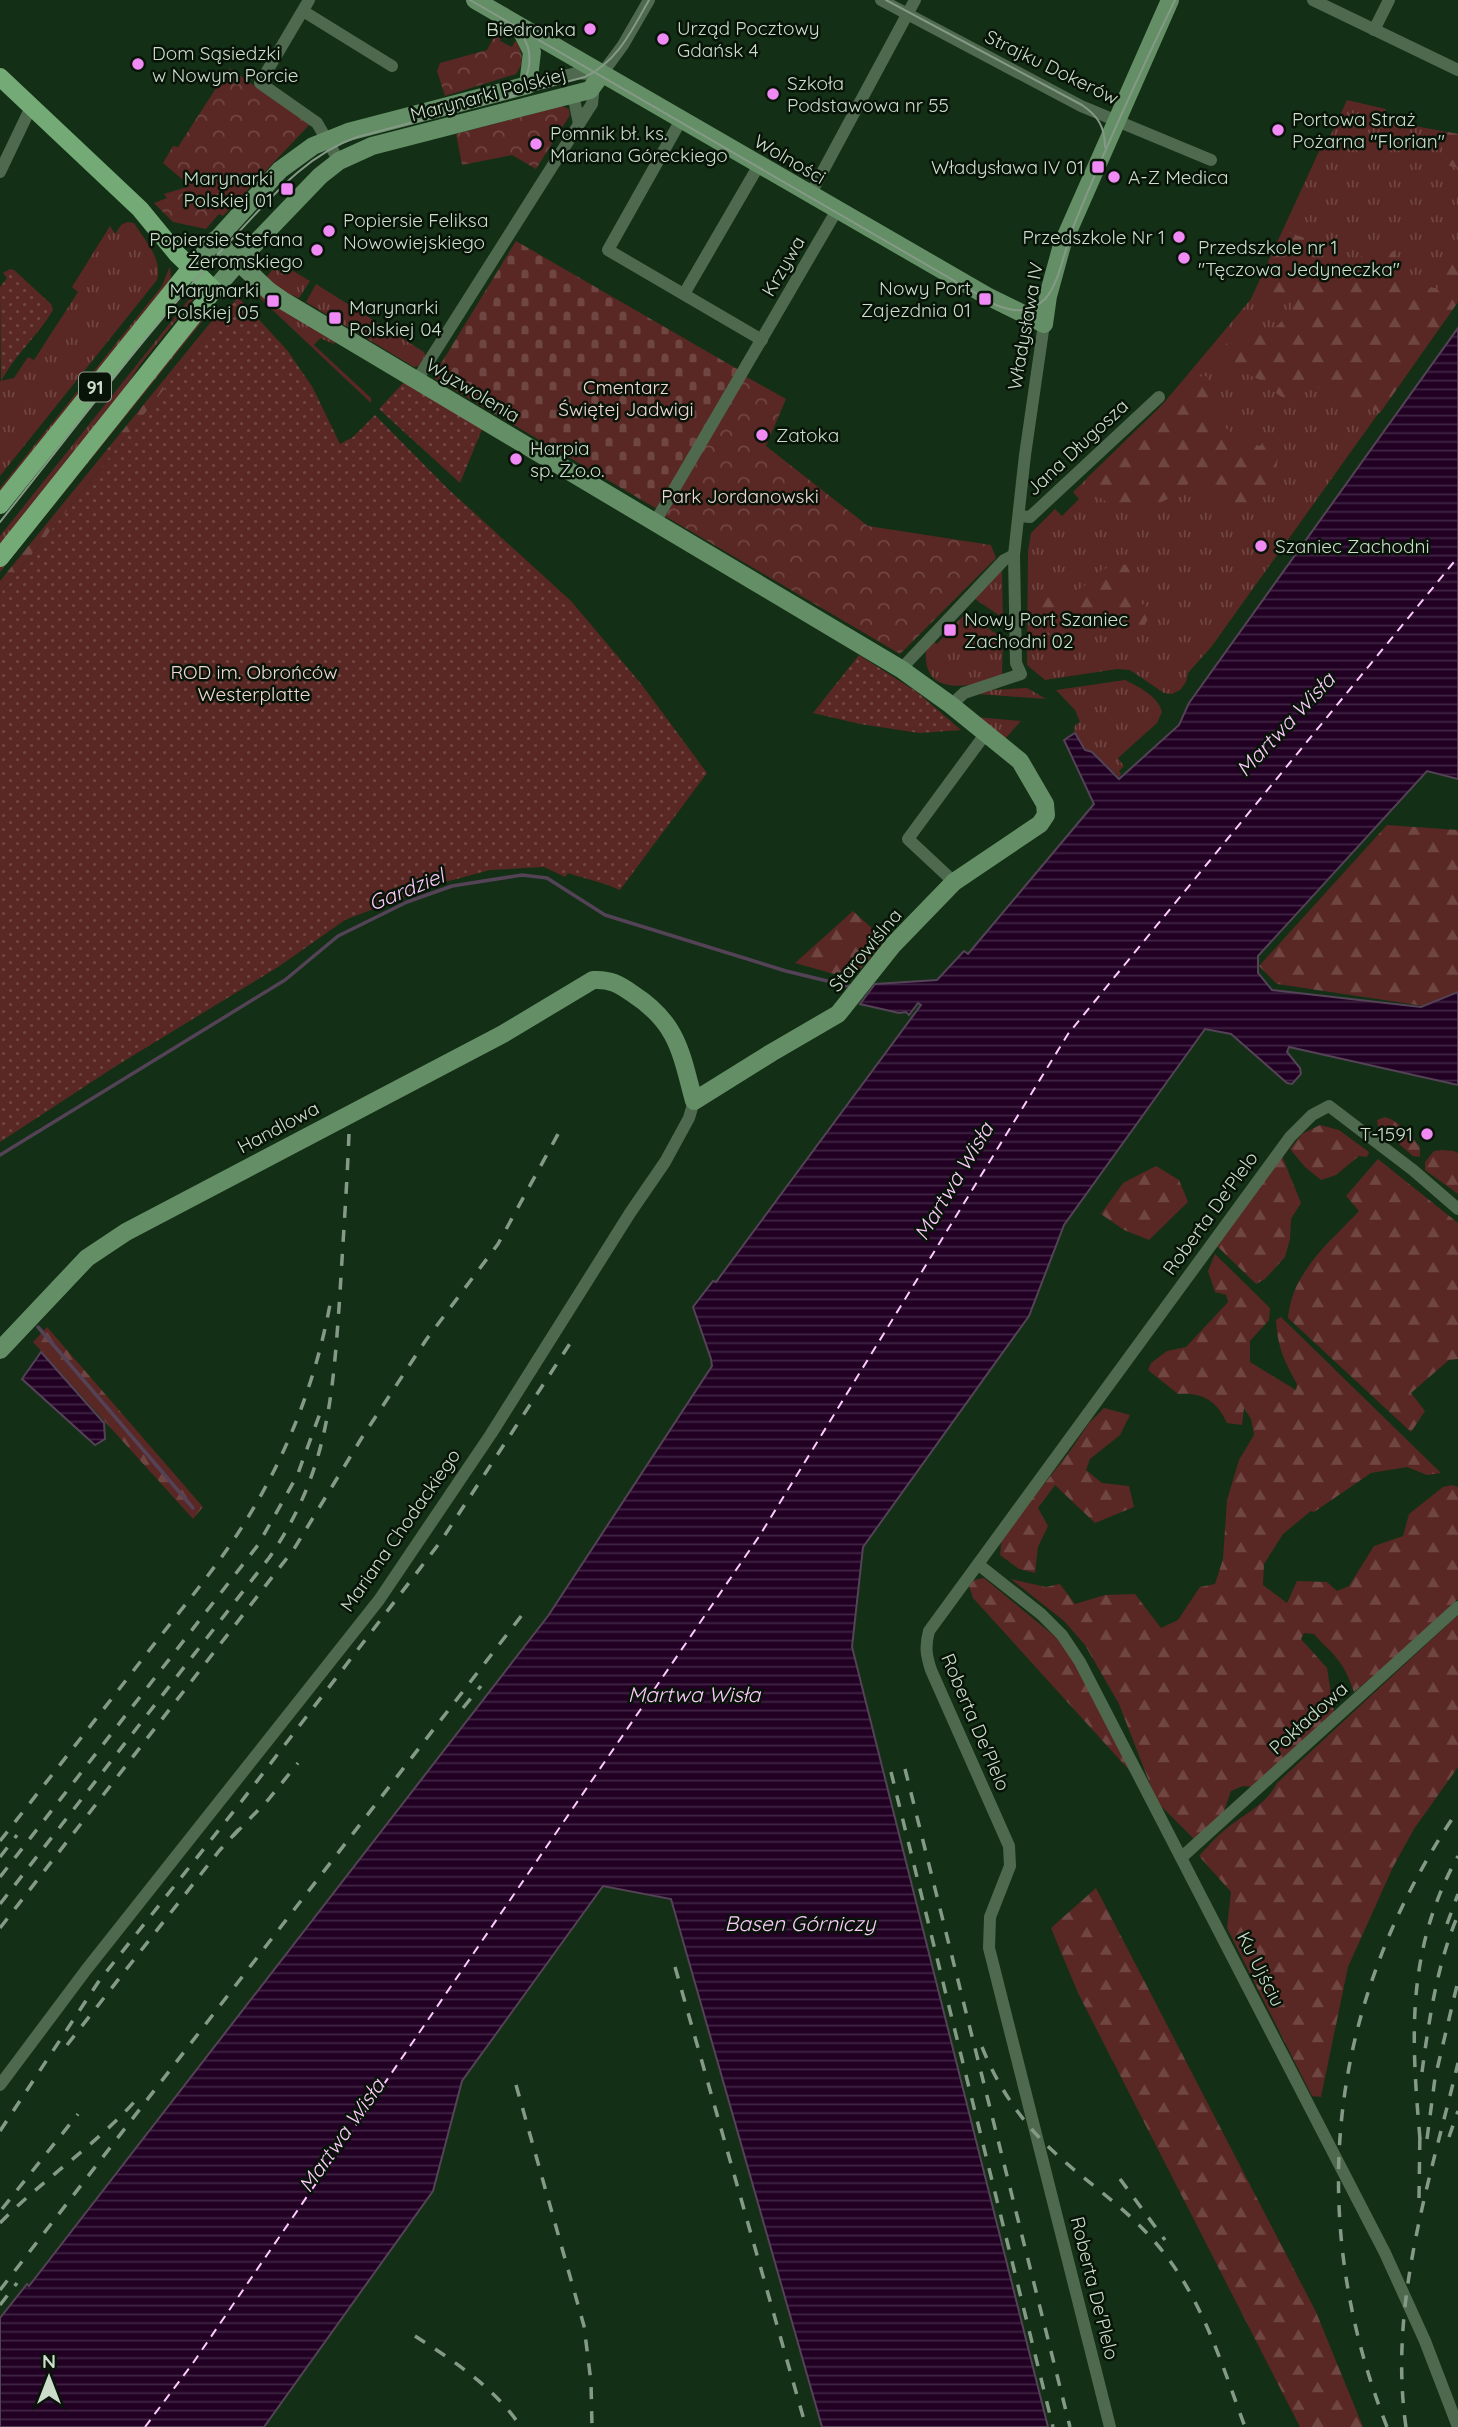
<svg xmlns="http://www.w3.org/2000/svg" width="1458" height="2427" font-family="Quicksand,sans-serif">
	<defs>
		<pattern id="grass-tufts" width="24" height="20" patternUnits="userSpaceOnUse" patternTransform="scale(1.75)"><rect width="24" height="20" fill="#592724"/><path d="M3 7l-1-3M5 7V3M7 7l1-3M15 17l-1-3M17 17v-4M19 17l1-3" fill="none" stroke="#704643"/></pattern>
		<pattern id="forest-firs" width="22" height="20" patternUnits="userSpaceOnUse" patternTransform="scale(1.75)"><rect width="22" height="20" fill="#592724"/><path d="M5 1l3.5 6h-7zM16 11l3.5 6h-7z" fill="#704643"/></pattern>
		<pattern id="cemetery-stones" width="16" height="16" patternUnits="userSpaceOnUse" patternTransform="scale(1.75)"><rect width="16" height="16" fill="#592724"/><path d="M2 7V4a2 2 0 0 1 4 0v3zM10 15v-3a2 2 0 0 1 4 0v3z" fill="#704643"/></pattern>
		<pattern id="park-crowns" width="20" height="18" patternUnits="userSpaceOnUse" patternTransform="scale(1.75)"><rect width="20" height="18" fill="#592724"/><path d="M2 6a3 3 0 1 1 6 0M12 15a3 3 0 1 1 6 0" fill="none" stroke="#704643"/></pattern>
		<pattern id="garden-dots" width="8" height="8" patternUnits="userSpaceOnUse" patternTransform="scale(1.75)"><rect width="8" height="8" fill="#592724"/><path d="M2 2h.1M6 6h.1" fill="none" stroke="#704643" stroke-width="1.8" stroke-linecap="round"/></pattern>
		<pattern id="water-rules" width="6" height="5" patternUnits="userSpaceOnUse" patternTransform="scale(1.75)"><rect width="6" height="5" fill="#210024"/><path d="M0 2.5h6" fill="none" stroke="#402543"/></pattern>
	</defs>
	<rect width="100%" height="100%" fill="#132f15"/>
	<g fill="url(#grass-tufts)">
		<polygon points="1347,100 1386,109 1383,120 1458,134 1458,302 1212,646 1188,673 1186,682 1180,690 1172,694 1164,693 1130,670 1117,669 1045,680 1027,665 1028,551 1031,533 1055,509 1062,516 1079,499 1073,492 1157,411 1251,299 1321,147 1326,145"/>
		<path d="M127 222 134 223C145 241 163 259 157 280L0 476V381L14 378 28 357 34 360 78 292 72 287 110 226 115 234 121 225Z"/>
		<polygon points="280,259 283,261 278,270 286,274 290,269 310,281 299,298 283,291 266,278"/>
		<polygon points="170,266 171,282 0,496 0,488 162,286"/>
		<polygon points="316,284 424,352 426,356 419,366 414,367 306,302"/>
		<polygon points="251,285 335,340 334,344 320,338 314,345 371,398 371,403 264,302 249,287"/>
		<polygon points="194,293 195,297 140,365 113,407 0,548 0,536"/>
		<polygon points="210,308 213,308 0,572 0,566"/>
		<polygon points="1002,570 1003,618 975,599"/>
		<path d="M968 615 1003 638 1002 675C975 687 922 699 926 651L933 641 937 644 963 616Z"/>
		<path d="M1125 680C1138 686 1159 697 1162 712L1157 723 1118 758 1124 766 1119 771 1121 774 1119 777 1092 752 1085 750 1074 731 1075 725 1080 722 1075 710 1056 690Z"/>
		<polygon points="1027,688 1046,699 977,694 991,690"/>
		<polygon points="976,717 1021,721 1004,740"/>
	</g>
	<g fill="url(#forest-firs)">
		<polygon points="1448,132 1458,134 1458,168 1446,165 1442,148"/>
		<path d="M1283 231 1305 238 1324 252 1323 274 1334 296 1357 280 1359 259 1371 246 1395 252 1400 269 1421 288H1438L1458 247V302L1380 413 1358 401 1342 402 1324 387 1302 390 1291 402C1276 396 1267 383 1254 377 1239 370 1226 372 1213 360L1234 334 1247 332 1261 335 1277 326 1294 308 1291 292C1278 293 1264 302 1251 299Z"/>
		<polygon points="219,312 223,316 0,594 0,581"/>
		<path d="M1206 376C1211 386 1210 393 1212 403 1216 427 1238 439 1260 446L1269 433 1278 440C1281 477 1266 494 1237 517 1218 507 1209 492 1191 481 1172 500 1148 512 1121 508 1112 506 1100 497 1091 493L1087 478 1161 406 1197 377Z"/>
		<polygon points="1117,563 1126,565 1137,584 1130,588 1131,597 1152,610 1144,627 1118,615 1028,641 1028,610 1042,605 1053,589 1064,596 1068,596 1089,583 1100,571"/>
		<polygon points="1387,825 1458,830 1458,992 1424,1006 1277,984 1259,966"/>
		<polygon points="853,911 885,940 852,979 795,963"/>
		<path d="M1385 1117C1402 1122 1409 1134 1420 1147V1157L1413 1156 1378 1126 1377 1120Z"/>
		<polygon points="1320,1125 1339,1130 1369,1152 1367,1157 1359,1156 1336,1175 1321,1180 1305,1167 1290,1149 1302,1134"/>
		<polygon points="1442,1150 1454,1151 1458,1153 1458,1194 1425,1170 1425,1162 1434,1151"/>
		<polygon points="1282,1156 1301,1203 1291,1219 1290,1239 1285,1257 1265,1279 1256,1284 1217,1246"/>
		<path d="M1378 1159 1458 1223V1359L1449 1360 1411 1393 1425 1411 1411 1432 1288 1318C1292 1272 1329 1243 1359 1211L1346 1196Z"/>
		<polygon points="1156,1166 1179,1180 1188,1202 1149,1240 1124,1230 1101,1214 1123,1183"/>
		<path d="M1215 1254 1270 1308 1269 1320 1250 1341V1362L1296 1390 1297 1384C1285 1363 1277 1346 1276 1320L1281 1317 1441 1473 1427 1475 1407 1467 1371 1473 1314 1512 1311 1511 1283 1534 1264 1564 1263 1585 1287 1603 1297 1581 1327 1582 1337 1591 1349 1586 1374 1546 1403 1536 1409 1514 1443 1487 1452 1485 1458 1487V1599L1382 1669 1354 1692C1350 1681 1346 1670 1338 1660 1332 1651 1322 1644 1314 1634L1304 1633 1301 1639 1327 1668 1334 1712 1253 1787 1243 1786 1231 1791 1223 1814 1195 1840 1157 1802 1119 1704 1085 1645 1064 1621 1011 1579 1046 1587 1060 1584 1075 1604 1105 1595 1135 1594 1161 1628 1178 1620 1200 1587 1215 1584 1223 1559 1227 1500 1239 1460 1254 1435 1251 1419 1244 1408 1242 1425 1227 1423C1217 1401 1203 1392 1178 1394L1148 1370 1151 1363 1167 1351 1186 1347 1228 1302 1226 1295 1215 1292 1208 1271Z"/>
		<polygon points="47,1327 203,1507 193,1519 33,1342"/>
		<polygon points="1104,1408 1130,1415 1120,1435 1090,1459 1086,1470 1102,1483 1129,1486 1134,1507 1095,1523 1055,1485 1038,1508 1048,1526 1038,1547 1035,1573 1019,1569 1000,1555 1002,1538 1070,1451 1089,1423"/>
		<polygon points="984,1578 1058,1639 1075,1660 1139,1781 973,1598 969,1586 974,1580"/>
		<path d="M1458 1615V1767L1414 1829 1393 1867 1348 1967 1321 2097 1312 2096 1227 1928 1231 1892 1199 1856C1208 1846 1217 1836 1227 1828 1246 1812 1265 1806 1277 1783Z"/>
		<polygon points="1096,1888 1316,2312 1363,2427 1300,2427 1078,1993 1051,1928"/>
	</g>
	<polygon fill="url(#cemetery-stones)" points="516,241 739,370 657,509 434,378 434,375"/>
	<g fill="url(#park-crowns)">
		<path d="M498 29 504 33 500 41 512 47 515 41 517 42C523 55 524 63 516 74L445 96 437 71 440 63 487 50Z"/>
		<polygon points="229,68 310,124 223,216 219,214 206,229 173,222 154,203 167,198 164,194 190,186 163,163 173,146 178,147"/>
		<polygon points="562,106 569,109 570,115 536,169 512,155 462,165 456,134"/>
		<polygon points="745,376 786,399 766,446 868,526 991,545 996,558 900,654 663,515"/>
	</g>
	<g fill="url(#garden-dots)">
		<path d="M10 269 14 270 51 304 53 310C38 336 14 355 1 382L0 287 7 278 3 273Z"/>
		<path d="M238 297 287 350 313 388 340 444 353 437 375 415 447 488 571 601 642 685 707 773 620 890C602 882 586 879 568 873L565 877 544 867 490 870 438 884 345 920 278 967 116 1066 0 1142V594Z"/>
		<polygon points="405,381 483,427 460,483 379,409"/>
		<polygon points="859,655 917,692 961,730 919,733 860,724 813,713"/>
	</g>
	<g fill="url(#water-rules)" stroke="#544256" stroke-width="2">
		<polygon points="1458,328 1458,779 1427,771 1258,956 1258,973 1272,990 1421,1007 1458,992 1458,1085 1289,1047 1287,1052 1300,1068 1301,1074 1292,1084 1287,1083 1231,1034 1205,1029 1064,1225 1029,1316 863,1547 852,1647 1048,2427 822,2427 671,1899 603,1886 462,2081 433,2191 264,2427 0,2427 0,2318 27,2284 29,2286 548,1616 712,1366 711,1359 693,1307 713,1281 716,1282 921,1005 918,1003 909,1015 906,1012 899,1013 860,1004 875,984 937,980 964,951 968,954 973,948 1094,804 1064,740 1075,733 1085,750 1092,752 1119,779 1179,725 1189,703"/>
		<polygon points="41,1352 104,1423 105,1439 95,1445 22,1379"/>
	</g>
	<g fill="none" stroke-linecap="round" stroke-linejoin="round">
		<g stroke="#544256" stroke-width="3.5">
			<polyline points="0,1155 285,980 338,936 407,902 452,886 522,875 547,878 605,915 786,971 852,987"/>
			<polyline points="38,1327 193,1508"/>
		</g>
		<polyline stroke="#fccafd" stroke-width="2" stroke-dasharray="9 7" stroke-linecap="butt" points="145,2427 193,2363 760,1535 1068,1034 1458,557"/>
		<g stroke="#4f694f" stroke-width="12">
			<polyline points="309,0 260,83 317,123 339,161"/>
			<polyline points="881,0 1081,106 1211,160"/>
			<polyline points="1313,0 1458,70"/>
			<polyline points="303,11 392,66"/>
			<polyline points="1374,30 1389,0"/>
			<polyline points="528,85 576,73 601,75 623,45 649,0"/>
			<polyline points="569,94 575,104 579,124"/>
			<polyline points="681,120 608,250 762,340"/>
			<polyline points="0,172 31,107"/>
			<polyline points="810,195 915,0"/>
			<polyline points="684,294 759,165"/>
			<polyline points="417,380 588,110 592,104 594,85"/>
			<polyline points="1019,516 1030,517 1159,397"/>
			<polyline points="655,522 837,210"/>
			<polyline points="901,669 1004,560 1014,555"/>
			<polyline points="951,705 964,693 1021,674 1016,663 1014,555 1025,455 1044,324"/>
			<polyline points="954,882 908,839 986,733"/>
			<polyline points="979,1565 1041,1614 1062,1635 1080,1662 1385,2253 1425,2341 1458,2427"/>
			<polyline points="1182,1857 1458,1607"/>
			<polyline points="0,2085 86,1970 379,1600 491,1434 630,1213 665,1162 689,1118 694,1101"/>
			<path d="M1110 2427 989 1948 990 1917 1010 1866 1009 1846 931 1670C926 1655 925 1646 929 1631L1290 1137 1312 1115 1329 1106 1413 1170 1458 1209"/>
		</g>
		<g stroke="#648e65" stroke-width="18">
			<polyline points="475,0 987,296 1044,324 1048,296 1062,245 1170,0"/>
			<polyline points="191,268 280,170 313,146 348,132 528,85 532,52 520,28"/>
			<polyline points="214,290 246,253 320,176 339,161 372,146 590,90 601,75"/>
			<path d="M0 1350 87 1258 126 1232 503 1034 593 980C610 979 619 984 633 994 678 1023 681 1053 694 1101L771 1053 838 1014 893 945 954 882 1040 824 1046 815 1045 804 1020 761 951 705 901 669 282 300 269 291 215 240"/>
		</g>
		<g stroke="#73aa75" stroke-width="18">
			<polyline points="0,77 140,209 177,254 214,290 0,558"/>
			<polyline points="0,505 191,268"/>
		</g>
		<g stroke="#859a86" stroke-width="2">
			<path d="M470 0 996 305C1014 312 1030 314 1045 299 1060 283 1065 246 1074 225 1105 149 1139 74 1175 0"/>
			<path d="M886 0 1082 105C1098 116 1105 127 1105 147"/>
			<path d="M510 95C533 80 536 49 517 29"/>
			<path d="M0 522C77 426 150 327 234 237 271 198 304 156 357 137L585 77C618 61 632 30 649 0"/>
		</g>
		<g stroke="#859a86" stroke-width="3.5" stroke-dasharray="12 12" stroke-linecap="butt">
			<polyline points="463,1708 481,1686"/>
			<polyline points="905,1769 1070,2427"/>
			<polyline points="891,1772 1053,2427"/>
			<polyline points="233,1836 268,1800 298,1763"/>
			<path d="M0 1841C48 1780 96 1719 144 1657 172 1621 202 1585 228 1548 280 1473 315 1389 331 1299"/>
			<polyline points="0,1857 17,1835"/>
			<polyline points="0,1877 258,1545 297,1476 322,1408"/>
			<path d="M0 1904 269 1558C329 1471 333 1394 340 1293 343 1240 347 1187 349 1133"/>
			<polyline points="1447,1924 1458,1894"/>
			<polyline points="0,1928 294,1549 361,1439 426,1340 498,1244 563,1125"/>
			<polyline points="675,1967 806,2427"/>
			<polyline points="67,2045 219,1851 239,1829"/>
			<path d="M982 2047C998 2087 1022 2123 1054 2152 1087 2183 1124 2206 1154 2241 1201 2294 1221 2362 1245 2427"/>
			<path d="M1422 2072C1429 2020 1437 1964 1458 1915"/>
			<polyline points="516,2085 584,2326 591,2382 592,2427"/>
			<polyline points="0,2131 99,1981 241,1802 441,1541 571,1342"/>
			<polyline points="1449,2137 1458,2111"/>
			<path d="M1420 2139C1411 2036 1406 1950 1458 1856"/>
			<polyline points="1427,2139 1435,2078 1458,1981"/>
			<polyline points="1120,2179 1165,2240"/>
			<polyline points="1419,2198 1420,2128"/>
			<polyline points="2,2209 78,2114"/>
			<path d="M0 2223C43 2179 95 2146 136 2100"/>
			<polyline points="0,2290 522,1615"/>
			<polyline points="0,2305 17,2283"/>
			<path d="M415 2336C454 2361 495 2388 521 2427"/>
			<path d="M1387 2427C1303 2213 1329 2000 1458 1810"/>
			<path d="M1406 2427C1388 2304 1430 2181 1458 2063"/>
		</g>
	</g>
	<g fill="#f08bf6" stroke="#081408" stroke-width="2.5">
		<circle cx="590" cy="29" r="7"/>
		<circle cx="663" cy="39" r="7"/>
		<circle cx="138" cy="64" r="7"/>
		<circle cx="773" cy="94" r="7"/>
		<circle cx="1278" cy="130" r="7"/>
		<circle cx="536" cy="144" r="7"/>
		<rect x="1091" y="160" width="14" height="14" rx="3.5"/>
		<circle cx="1114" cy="177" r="7"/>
		<rect x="280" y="182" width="14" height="14" rx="3.5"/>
		<circle cx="329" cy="231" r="7"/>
		<circle cx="1179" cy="237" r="7"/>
		<circle cx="317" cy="250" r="7"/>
		<circle cx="1184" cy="258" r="7"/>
		<rect x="978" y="292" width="14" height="14" rx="3.5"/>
		<rect x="266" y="294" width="14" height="14" rx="3.5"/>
		<rect x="328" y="311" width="14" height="14" rx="3.5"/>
		<circle cx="762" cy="435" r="7"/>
		<circle cx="516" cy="459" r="7"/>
		<circle cx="1261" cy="546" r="7"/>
		<rect x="943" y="623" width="14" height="14" rx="3.5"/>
		<circle cx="1427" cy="1134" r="7"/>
	</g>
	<g text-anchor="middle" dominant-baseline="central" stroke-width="5" stroke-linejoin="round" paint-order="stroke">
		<rect fill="#081408" stroke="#91a191" stroke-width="2" x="79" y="372.5" width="32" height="29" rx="5"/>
		<g font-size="18" font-weight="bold" fill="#cdc">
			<text x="95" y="387">91</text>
		</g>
		<g font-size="19" fill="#cdc" stroke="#081408" text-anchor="start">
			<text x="677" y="28">Urząd Pocztowy<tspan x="677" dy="22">Gdańsk 4</tspan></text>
			<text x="576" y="29" text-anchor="end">Biedronka</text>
			<text x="152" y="53">Dom Sąsiedzki<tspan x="152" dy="22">w Nowym Porcie</tspan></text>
			<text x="787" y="83">Szkoła<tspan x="787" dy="22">Podstawowa nr 55</tspan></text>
			<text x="1292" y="119">Portowa Straż<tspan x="1292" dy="22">Pożarna "Florian"</tspan></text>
			<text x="550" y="133">Pomnik bł. ks.<tspan x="550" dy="22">Mariana Góreckiego</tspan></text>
			<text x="1084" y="167" text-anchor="end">Władysława IV 01</text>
			<text x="1128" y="177">A-Z Medica</text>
			<text x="273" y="178" text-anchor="end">Marynarki<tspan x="273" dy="22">Polskiej 01</tspan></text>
			<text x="343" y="220">Popiersie Feliksa<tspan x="343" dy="22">Nowowiejskiego</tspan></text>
			<text x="1165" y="237" text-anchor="end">Przedszkole Nr 1</text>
			<text x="303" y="239" text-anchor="end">Popiersie Stefana<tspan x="303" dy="22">Żeromskiego</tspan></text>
			<text x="1198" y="247">Przedszkole nr 1<tspan x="1198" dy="22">"Tęczowa Jedyneczka"</tspan></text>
			<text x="971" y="288" text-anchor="end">Nowy Port<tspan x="971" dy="22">Zajezdnia 01</tspan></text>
			<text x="259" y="290" text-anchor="end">Marynarki<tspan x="259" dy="22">Polskiej 05</tspan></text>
			<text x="349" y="307">Marynarki<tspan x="349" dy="22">Polskiej 04</tspan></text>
			<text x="776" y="435">Zatoka</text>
			<text x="530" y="448">Harpia<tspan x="530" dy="22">sp. Z.o.o.</tspan></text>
			<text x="1275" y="546">Szaniec Zachodni</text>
			<text x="964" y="619">Nowy Port Szaniec<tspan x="964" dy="22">Zachodni 02</tspan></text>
			<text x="1413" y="1134" text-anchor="end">T-1591</text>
		</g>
		<g font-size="19" fill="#cdc" stroke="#081408">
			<text transform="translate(1052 67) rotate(26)">Strajku Dokerów</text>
			<text transform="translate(488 94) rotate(-15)">Marynarki Polskiej</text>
			<text transform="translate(790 159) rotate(30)">Wolności</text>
			<text transform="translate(783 266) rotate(-60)">Krzywa</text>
			<text transform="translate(1025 326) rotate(-80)">Władysława IV</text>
			<text transform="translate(473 390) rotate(31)">Wyzwolenia</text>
			<text transform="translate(1077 447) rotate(-43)">Jana Długosza</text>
			<text transform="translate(865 950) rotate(-50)">Starowiślna</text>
			<text transform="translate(278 1127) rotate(-28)">Handlowa</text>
			<text transform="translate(1210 1213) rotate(-54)">Roberta De'Plelo</text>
			<text transform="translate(400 1530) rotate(-55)">Mariana Chodackiego</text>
			<text transform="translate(1308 1718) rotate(-42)">Pokładowa</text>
			<text transform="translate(976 1722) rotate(67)">Roberta De'Plelo</text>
			<text transform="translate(1261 1969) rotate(63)">Ku Ujściu</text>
			<text transform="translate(1095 2288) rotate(76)">Roberta De'Plelo</text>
		</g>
		<g font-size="19" fill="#f1d7d4" stroke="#081408">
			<text x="626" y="387">Cmentarz<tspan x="626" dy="22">Świętej Jadwigi</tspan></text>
			<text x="740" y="496">Park Jordanowski</text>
			<text x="254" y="672">ROD im. Obrońców<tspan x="254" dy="22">Westerplatte</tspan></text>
		</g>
		<g font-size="21" font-style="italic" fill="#fccafd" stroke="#081408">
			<text transform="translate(1285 724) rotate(-47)">Martwa Wisła</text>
			<text transform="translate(406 889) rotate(-22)">Gardziel</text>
			<text transform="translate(953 1181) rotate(-59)">Martwa Wisła</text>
			<text x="694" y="1694">Martwa Wisła</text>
			<text x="800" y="1923">Basen Górniczy</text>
			<text transform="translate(341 2135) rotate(-55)">Martwa Wisła</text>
		</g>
	</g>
	<g transform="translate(49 2378)" stroke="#081408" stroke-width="5" paint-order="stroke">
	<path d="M0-5L12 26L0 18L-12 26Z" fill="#ccddcc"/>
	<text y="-10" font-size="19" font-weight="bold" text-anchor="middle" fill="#ccddcc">N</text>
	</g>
</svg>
